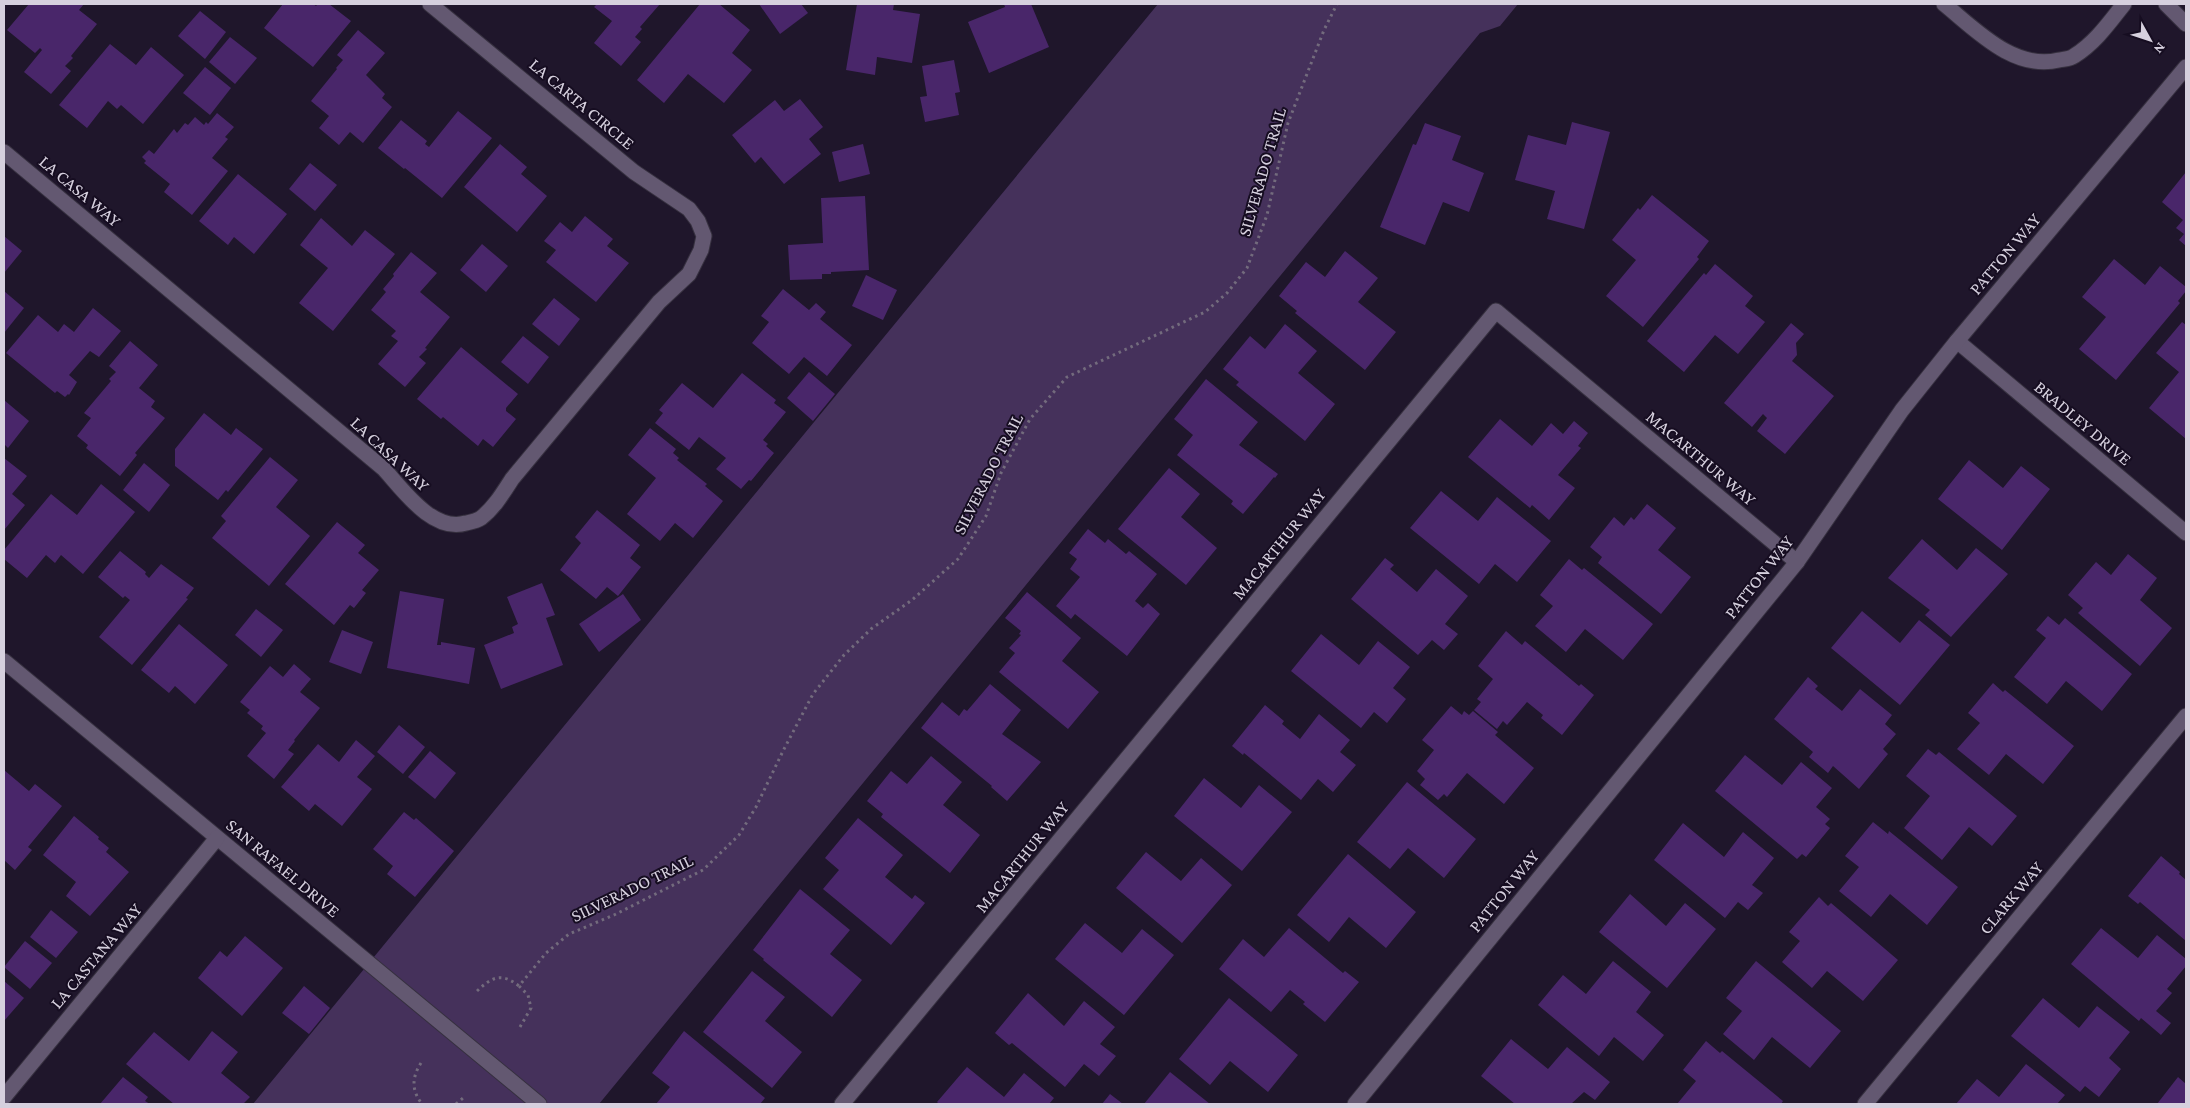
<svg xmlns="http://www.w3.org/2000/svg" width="2190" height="1108" font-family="'Crimson Pro',serif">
	<rect width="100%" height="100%" fill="#1f162b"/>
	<polygon fill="#45315b" points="1158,4 1518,4 1500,26 1480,33 599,1104 253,1104"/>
	<g fill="#49266a">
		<polygon points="29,4 84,4 79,10 97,24 71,56 73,58 65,66 71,71 51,94 24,72 42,50 40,48 35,53 7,30"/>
		<polygon points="283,4 313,4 316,6 318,4 329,4 351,21 313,67 264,28"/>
		<polygon points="597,4 660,4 640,27 642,29 635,37 641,42 621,66 594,43 612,21 594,7"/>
		<polygon points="700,4 719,4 750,30 732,53 752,70 724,103 688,74 664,103 637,80"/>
		<polygon points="759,4 801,4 808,13 780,34"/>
		<polygon points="857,4 894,4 893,10 920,14 912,63 877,57 875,75 846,70"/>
		<polygon points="1004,4 1031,4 1049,47 989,73 968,22 1005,7"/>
		<polygon points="200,11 226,32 205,59 178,36"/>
		<polygon points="358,30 385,53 366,75 385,94 382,98 392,107 363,143 350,132 339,145 319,128 329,116 311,101 337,69 336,68 343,60 337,55"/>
		<polygon points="230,37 257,58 235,84 209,62"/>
		<polygon points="110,44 136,65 151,47 184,75 143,124 121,105 117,109 108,101 87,128 59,105"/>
		<polygon points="954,60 960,92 955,93 959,115 925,122 920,97 927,96 922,66"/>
		<polygon points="205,67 231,88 210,115 183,93"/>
		<polygon points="800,99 823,127 809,139 821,154 784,184 761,157 755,163 732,135 775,100 784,111"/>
		<polygon points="458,111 492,138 442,198 405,168 404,169 378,148 401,120 427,141 425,144 429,147"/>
		<polygon points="217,113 234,127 225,137 228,139 212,158 228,171 192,215 164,192 170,184 144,163 146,161 142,157 149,150 154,154 174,129 177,133 185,123 188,125 195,117 204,125 206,122 208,124"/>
		<polygon points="1572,122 1610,132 1584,229 1547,219 1555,191 1515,180 1528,135 1566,145"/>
		<polygon points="1425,123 1461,136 1452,160 1484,173 1469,212 1443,202 1425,245 1380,227 1413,144 1416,145"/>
		<polygon points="500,144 527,167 521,174 547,196 517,232 464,187"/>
		<polygon points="863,144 870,174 839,182 832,152"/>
		<polygon points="310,163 337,185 315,211 289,189"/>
		<polygon points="2186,172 2186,246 2179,240 2184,234 2176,228 2183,220 2162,202"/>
		<polygon points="238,174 287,214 254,254 234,237 228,245 199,221"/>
		<polygon points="1652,195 1709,241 1697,257 1699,259 1643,327 1606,296 1636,260 1612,240 1638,208 1640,210"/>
		<polygon points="865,196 869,270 831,272 831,274 822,274 822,279 790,280 788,245 823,243 821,198"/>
		<polygon points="585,216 613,239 607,246 629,263 596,302 546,262 556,250 544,241 560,222 572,232"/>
		<polygon points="321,218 352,246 365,230 395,254 333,331 299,303 328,268 300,245"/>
		<polygon points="4,236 22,251 4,273"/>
		<polygon points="482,244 508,266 486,292 460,270"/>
		<polygon points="1345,251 1378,278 1358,302 1396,332 1365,370 1295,313 1297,311 1279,296 1306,262 1325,277"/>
		<polygon points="411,252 437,273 420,292 450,317 425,348 427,349 419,357 426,363 405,387 378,364 398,341 391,336 396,331 371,310 386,292 383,289 394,276 393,274"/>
		<polygon points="2114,259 2145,285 2160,266 2186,287 2186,291 2178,301 2180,303 2116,380 2079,349 2106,317 2082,297"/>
		<polygon points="1715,264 1753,296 1745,306 1765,322 1738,354 1715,335 1684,372 1647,341 1704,273 1706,275"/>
		<polygon points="866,275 897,290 883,320 852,306"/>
		<polygon points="783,289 809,310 816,303 826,312 820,319 852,345 827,376 804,357 789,374 752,343 769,322 761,316"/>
		<polygon points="4,291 24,308 4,333"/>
		<polygon points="554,298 580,319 559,346 532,324"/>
		<polygon points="93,308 121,331 99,357 90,351 69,375 77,382 69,395 68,394 65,397 57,391 55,393 6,353 38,315 58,332 64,324 74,332"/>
		<polygon points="2182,322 2186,325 2186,439 2149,408 2179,372 2156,353"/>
		<polygon points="1791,323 1804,334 1796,343 1797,355 1792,361 1834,396 1785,454 1757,431 1767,418 1763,414 1752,427 1724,403"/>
		<polygon points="1285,324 1317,351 1298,373 1335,404 1305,441 1236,385 1239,382 1223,369 1250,336 1265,349"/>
		<polygon points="523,336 549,357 528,384 501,362"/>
		<polygon points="130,341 158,365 139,388 155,401 151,407 165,418 135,453 137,455 120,476 86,448 88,445 77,436 91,418 84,413 111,381 109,379 116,372 109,366"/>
		<polygon points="461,347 518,394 506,408 506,411 516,419 493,447 483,439 478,446 443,417 441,419 417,399"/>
		<polygon points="809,372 835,394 813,421 787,398"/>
		<polygon points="742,373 776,400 774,403 786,412 763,440 768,444 766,446 774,453 751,481 749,480 741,489 716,469 726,458 699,437 689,450 655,423 663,413 659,410 682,383 713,408"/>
		<polygon points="1206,379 1258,422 1239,445 1278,474 1275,478 1274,477 1243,514 1231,504 1233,501 1177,455 1193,435 1174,419"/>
		<polygon points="4,400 29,421 8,448 4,444"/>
		<polygon points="204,413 231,435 236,428 263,449 228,492 226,490 218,500 175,466 175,449"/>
		<polygon points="1500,419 1532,446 1551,423 1563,434 1574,421 1588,433 1578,446 1581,448 1558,475 1575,488 1549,520 1532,505 1530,508 1468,457"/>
		<polygon points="650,428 676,449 673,453 679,458 677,460 707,484 705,486 723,501 693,538 675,523 660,541 627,514 656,478 628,455"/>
		<polygon points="270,457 298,480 276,507 310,536 269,586 212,538 226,521 221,516"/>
		<polygon points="4,458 27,476 12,494 25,505 4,530"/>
		<polygon points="1969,460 2003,488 2021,466 2050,489 2002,550 1938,499"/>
		<polygon points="144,463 170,485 149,512 123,490"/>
		<polygon points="1169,468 1200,494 1181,517 1217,548 1186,585 1118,529"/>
		<polygon points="101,484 135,512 83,574 61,555 55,563 46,555 27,578 4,559 4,550 51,494 77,515"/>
		<polygon points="1441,491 1478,521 1497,497 1551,541 1517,582 1495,564 1479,584 1410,528"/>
		<polygon points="1647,504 1676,528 1658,550 1691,577 1661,614 1598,563 1602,557 1590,547 1614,517 1624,526 1631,517 1634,520"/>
		<polygon points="597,510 640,545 630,558 641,567 618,596 607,587 596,599 560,570 581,543 575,537"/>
		<polygon points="337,522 365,545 358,553 379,570 362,590 366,593 354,608 350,605 334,625 285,584"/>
		<polygon points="1088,529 1105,543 1108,539 1126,554 1129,551 1157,574 1135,601 1143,608 1148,603 1160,614 1127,656 1075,614 1071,619 1056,606 1080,577 1070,569 1077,559 1069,553"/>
		<polygon points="1922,539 1957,570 1976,548 2008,574 1951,637 1925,615 1930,610 1888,578"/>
		<polygon points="120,551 146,572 145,574 149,578 161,564 194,588 186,598 188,599 132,665 99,637 130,600 125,596 123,598 98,577"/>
		<polygon points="2128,554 2157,578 2140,600 2172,628 2140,666 2078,613 2083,608 2068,595 2096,562 2111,575"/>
		<polygon points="1385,558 1394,565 1390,569 1417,592 1436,569 1468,596 1445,624 1458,634 1444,650 1432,640 1418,655 1351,599"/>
		<polygon points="1569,559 1582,570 1584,568 1653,624 1623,660 1585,629 1566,652 1535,626 1553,606 1540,595"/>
		<polygon points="542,583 555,615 546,618 563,665 501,689 484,645 514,633 512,627 518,624 507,597"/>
		<polygon points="400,591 444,599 437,645 441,645 441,642 475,648 469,684 387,668"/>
		<polygon points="1027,592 1081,638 1062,661 1099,692 1068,729 999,672 1015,653 1009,648 1021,635 1019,634 1021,631 1005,618"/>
		<polygon points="623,594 641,620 599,652 579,624"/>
		<polygon points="256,609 283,630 261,657 235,635"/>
		<polygon points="1862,611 1900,643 1919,620 1950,645 1900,705 1831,648"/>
		<polygon points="2048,616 2059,625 2065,618 2132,674 2102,711 2066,681 2047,704 2014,677 2046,638 2036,630"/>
		<polygon points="179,624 228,665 195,704 175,686 169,693 141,670"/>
		<polygon points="342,630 373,642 361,674 329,662"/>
		<polygon points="1506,631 1522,645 1525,641 1579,686 1581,684 1594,695 1562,735 1541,718 1543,715 1527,702 1507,725 1503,721 1497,729 1474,710 1481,702 1477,699 1493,679 1478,666"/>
		<polygon points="1321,634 1359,665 1378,641 1410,667 1393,688 1406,699 1387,723 1374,712 1361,728 1291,671"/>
		<polygon points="294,664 311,679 300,692 320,708 294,740 295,741 288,750 294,754 274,779 247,756 266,733 261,729 263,726 247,713 250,710 240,702 270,666 283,677"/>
		<polygon points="1808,677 1818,686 1815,689 1842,711 1860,689 1892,715 1885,724 1896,734 1883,749 1888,754 1859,789 1833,766 1828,773 1809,757 1813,752 1774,719"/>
		<polygon points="1993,683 2003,692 2005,690 2074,746 2043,784 2006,754 1989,775 1957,749 1980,723 1968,713"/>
		<polygon points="990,684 1021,710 1002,734 1041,762 1007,801 991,787 992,786 921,728 942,702 959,716 964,709 967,711"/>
		<polygon points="1265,705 1284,721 1282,724 1300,739 1319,714 1350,740 1340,752 1356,765 1333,792 1318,779 1301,800 1244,753 1243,755 1232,746"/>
		<polygon points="1451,706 1462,715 1464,711 1469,715 1473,711 1498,732 1495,735 1534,768 1504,804 1467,773 1447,797 1444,794 1438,800 1420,785 1425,779 1417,771 1434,750 1422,740"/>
		<polygon points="399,725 425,747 403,774 377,752"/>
		<polygon points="356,740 375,756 357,777 372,789 342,826 315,804 309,811 281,787 318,744 339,762"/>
		<polygon points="1928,749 1936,755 1939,752 2017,816 1992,846 1969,827 1942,860 1904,828 1930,796 1906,776"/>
		<polygon points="430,751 456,773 435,799 408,777"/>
		<polygon points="1745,755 1782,785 1801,762 1832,788 1816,807 1830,819 1825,824 1830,828 1806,857 1802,854 1797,859 1715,791"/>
		<polygon points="931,756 962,782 943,805 980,835 950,873 881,817 883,814 867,801 891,771 907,784"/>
		<polygon points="4,770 29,791 35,784 62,806 28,847 32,850 15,870 4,860"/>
		<polygon points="1204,778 1241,808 1259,785 1292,812 1242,871 1174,816"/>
		<polygon points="1407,782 1476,839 1444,878 1408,848 1390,869 1357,842"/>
		<polygon points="404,812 414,820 416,818 454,851 415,897 387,874 393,866 373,849"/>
		<polygon points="74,816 99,837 98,839 109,848 106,852 129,872 90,916 66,896 76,882 43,855"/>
		<polygon points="858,818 903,855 885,877 912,899 915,895 925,903 891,945 823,889 839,870 825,858"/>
		<polygon points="1873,822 1888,834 1889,831 1958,887 1927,925 1890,894 1871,917 1839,891 1859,867 1845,856"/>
		<polygon points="1683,823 1724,857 1743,832 1774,858 1752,885 1763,893 1748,910 1738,902 1725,918 1654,860"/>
		<polygon points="1146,852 1181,881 1201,858 1232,885 1182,943 1116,888"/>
		<polygon points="1348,854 1416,912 1386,948 1349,917 1329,942 1297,915"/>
		<polygon points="2161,856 2180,872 2179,874 2186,880 2186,941 2140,902 2138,904 2128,896"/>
		<polygon points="800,889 850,930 830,954 862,980 832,1017 763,960 764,959 753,950"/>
		<polygon points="1630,894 1666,926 1685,903 1716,929 1667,988 1599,932"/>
		<polygon points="1819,897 1828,906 1831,903 1898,960 1863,1001 1827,971 1812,988 1782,962 1800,941 1789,932"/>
		<polygon points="51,910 78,932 56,958 30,937"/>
		<polygon points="1085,923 1122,953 1142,929 1174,955 1124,1015 1055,959"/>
		<polygon points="1289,928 1343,973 1345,971 1359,982 1325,1022 1303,1004 1305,1002 1290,990 1271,1012 1219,969 1243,939 1264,957"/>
		<polygon points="2101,928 2138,958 2157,935 2186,959 2186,966 2167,989 2172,993 2156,1011 2171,1023 2161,1035 2141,1018 2139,1021 2071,964"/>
		<polygon points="245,936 283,968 242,1016 198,978 220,951 227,957"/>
		<polygon points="25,941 52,963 30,989 4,967"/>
		<polygon points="1613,961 1651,992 1636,1012 1664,1035 1643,1061 1614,1037 1599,1056 1538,1005 1563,975 1586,994"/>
		<polygon points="1756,961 1841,1031 1810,1068 1772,1037 1754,1060 1723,1034 1742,1011 1726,998"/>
		<polygon points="752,971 785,997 765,1021 802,1052 772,1088 703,1032"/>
		<polygon points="4,981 24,998 4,1021"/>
		<polygon points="304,986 330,1008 309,1034 282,1013"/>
		<polygon points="1028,993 1064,1026 1084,1001 1115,1027 1100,1044 1116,1056 1099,1076 1084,1064 1065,1087 1012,1043 1009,1045 995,1033"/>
		<polygon points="1229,998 1298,1055 1268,1092 1230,1061 1210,1085 1179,1059"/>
		<polygon points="2043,998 2079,1028 2097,1006 2130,1032 2109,1058 2121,1069 2099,1097 2085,1086 2080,1092 2011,1036"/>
		<polygon points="212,1031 238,1052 221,1073 250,1097 243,1104 174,1104 126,1064 154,1032 189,1061"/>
		<polygon points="684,1031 765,1098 760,1104 656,1104 670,1087 652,1073"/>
		<polygon points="1511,1039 1548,1069 1567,1047 1610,1082 1595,1100 1584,1092 1571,1104 1515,1104 1481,1076"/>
		<polygon points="1706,1041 1720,1053 1722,1051 1783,1101 1781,1104 1677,1104 1696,1081 1683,1070"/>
		<polygon points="2026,1064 2065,1095 2057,1104 1956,1104 1977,1079 1999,1097"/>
		<polygon points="967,1067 1004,1097 1024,1073 1054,1098 1049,1104 939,1104 937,1102"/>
		<polygon points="1170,1072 1210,1104 1144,1104"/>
		<polygon points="123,1077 148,1097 145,1101 150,1104 100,1104"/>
		<polygon points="2178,1077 2186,1084 2186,1104 2157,1104"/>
		<polygon points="1110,1094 1123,1104 1102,1104"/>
	</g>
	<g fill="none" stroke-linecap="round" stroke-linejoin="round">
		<defs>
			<g id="minor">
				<path d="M1944 4C1976 30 2014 71 2059 60 2064 59 2070 59 2074 56 2095 43 2109 23 2124 4"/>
				<polyline points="2166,4 2186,24"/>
				<path d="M4 152 384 469C403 490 433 533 466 523 471 522 477 521 481 518 494 508 503 493 512 479L659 302 689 274 701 250 704 236 698 221 689 209 634 172 430 4"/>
				<polyline points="1957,341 2186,533"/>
				<polyline points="4,661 539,1104"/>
				<polyline points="4,1097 217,838"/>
				<polyline points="842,1104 1496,311 1797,562"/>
				<polyline points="1355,1104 1797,562 1902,410 1957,341 2186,67"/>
				<polyline points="1865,1104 2186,716"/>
			</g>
		</defs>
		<use href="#minor" stroke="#36303f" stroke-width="17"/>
		<g stroke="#736b7d" stroke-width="3" stroke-dasharray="2.5 4" stroke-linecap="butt">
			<path d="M477 991C492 977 501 972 519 986"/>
			<polyline points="520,1027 531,1008 528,995 519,986 546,953 569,934 614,915 703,870 739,835 756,807 783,751 813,694 844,655 871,629 912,600 958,559 986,516 1001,473 1030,419 1067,377 1205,312 1227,293 1247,268 1267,215 1288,123 1324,30 1337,4"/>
			<path d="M421 1063C412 1077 411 1090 422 1104"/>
			<polyline points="456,1104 463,1098"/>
		</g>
		<use href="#minor" stroke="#635871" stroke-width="15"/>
	</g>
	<g text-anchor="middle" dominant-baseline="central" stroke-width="4" stroke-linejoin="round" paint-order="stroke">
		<g font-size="18" fill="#d6d0de" stroke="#160d21">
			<text transform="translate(582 104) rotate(40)">LA CARTA CIRCLE</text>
			<text transform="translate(1262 172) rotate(-74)">SILVERADO TRAIL</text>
			<text transform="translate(80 191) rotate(40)">LA CASA WAY</text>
			<text transform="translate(2005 254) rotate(-50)">PATTON WAY</text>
			<text transform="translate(2083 423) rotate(40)">BRADLEY DRIVE</text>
			<text transform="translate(390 454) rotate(43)">LA CASA WAY</text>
			<text transform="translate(1701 458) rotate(40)">MACARTHUR WAY</text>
			<text transform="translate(988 474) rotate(-63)">SILVERADO TRAIL</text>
			<text transform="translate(1279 544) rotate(-51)">MACARTHUR WAY</text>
			<text transform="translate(1759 577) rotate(-52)">PATTON WAY</text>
			<text transform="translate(1022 857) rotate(-51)">MACARTHUR WAY</text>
			<text transform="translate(283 868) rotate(40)">SAN RAFAEL DRIVE</text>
			<text transform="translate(632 888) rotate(-26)">SILVERADO TRAIL</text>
			<text transform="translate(1504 891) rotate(-51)">PATTON WAY</text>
			<text transform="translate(2011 898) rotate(-50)">CLARK WAY</text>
			<text transform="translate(96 956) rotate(-50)">LA CASTANA WAY</text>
		</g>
	</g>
	<rect width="2190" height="1108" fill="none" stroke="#d6d0de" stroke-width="10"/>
	<g transform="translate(2150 40) rotate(130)" stroke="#160d21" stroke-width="4" paint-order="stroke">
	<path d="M0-4L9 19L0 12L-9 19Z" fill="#d6d0de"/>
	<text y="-8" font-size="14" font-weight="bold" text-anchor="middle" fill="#d6d0de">N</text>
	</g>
</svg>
